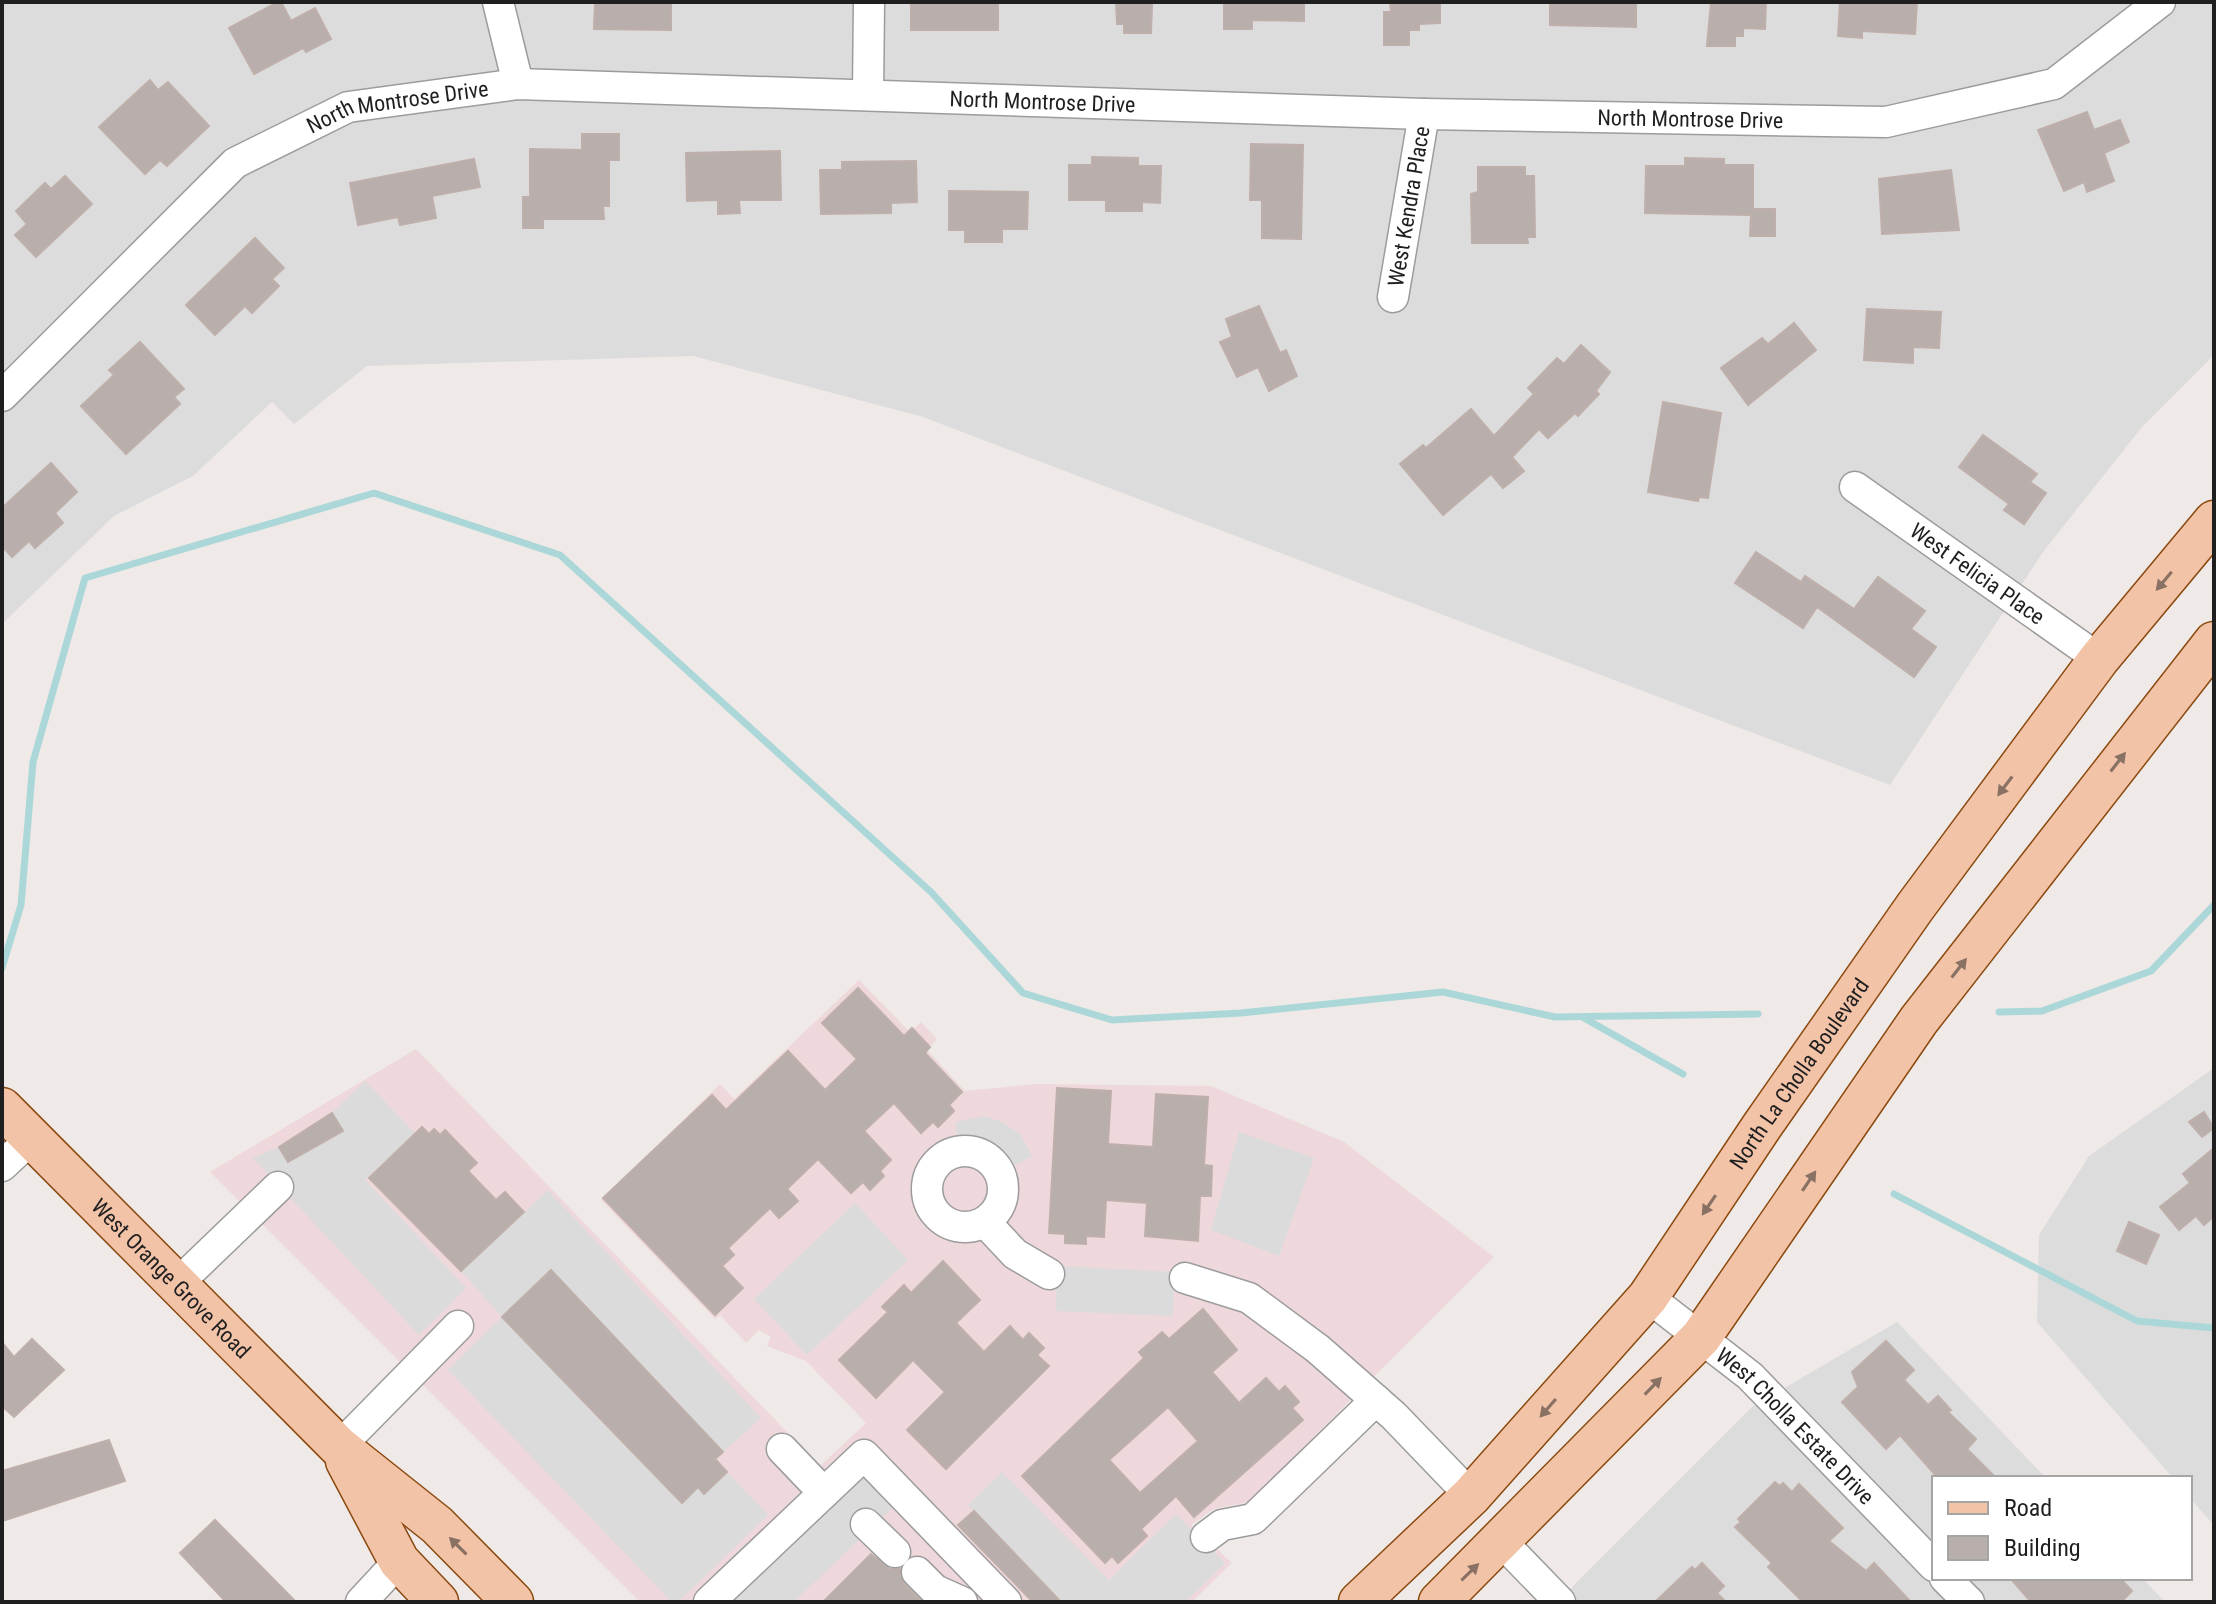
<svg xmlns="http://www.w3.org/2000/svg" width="2216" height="1604" font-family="'Roboto Condensed',sans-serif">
	<rect width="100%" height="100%" fill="#efeae7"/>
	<g fill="#dddcdd">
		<polygon points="2,2 2214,2 2214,355 2142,427 2043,552 1890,785 923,417 693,356 367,366 294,424 272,402 193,476 114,516 2,624"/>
		<polygon points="2214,1068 2214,1525 2190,1498 2190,1478 2173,1478 2037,1322 2039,1235 2089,1156"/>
		<polygon points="1897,1322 2046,1478 1934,1478 1934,1578 2142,1578 2165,1602 1557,1602 1752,1407"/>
	</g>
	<polygon fill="#eed8db" points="859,980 910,1032 921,1022 937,1039 927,1050 965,1091 1036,1084 1211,1086 1344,1142 1494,1257 1248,1502 1214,1509 1191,1525 1232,1563 1192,1602 640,1602 210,1172 416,1049 820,1466 866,1423 806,1361 767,1346 771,1337 759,1330 746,1343 720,1315 715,1319 601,1200 720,1084 734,1099"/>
	<g fill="#dbdbdb">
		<polygon points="365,1081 415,1133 365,1180 466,1288 419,1335 253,1158 279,1147 332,1113"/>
		<polygon points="984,1116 1002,1122 1021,1135 1032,1156 1008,1169 986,1145 969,1141 957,1143 956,1122"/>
		<polygon points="1239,1132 1314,1158 1279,1256 1211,1230"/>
		<polygon points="548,1190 761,1418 723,1452 551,1271 502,1316 704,1493 727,1472 768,1515 678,1602 672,1602 448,1370 502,1317 461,1271"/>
		<polygon points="855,1203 908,1260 807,1355 754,1299"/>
		<polygon points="1056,1266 1175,1272 1173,1316 1056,1311"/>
		<polygon points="1002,1472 1109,1580 1176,1514 1225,1563 1185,1602 1033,1602 959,1525 973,1511 968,1505"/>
		<polygon points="860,1474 893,1507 794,1602 729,1602"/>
	</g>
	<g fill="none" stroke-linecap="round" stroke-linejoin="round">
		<g stroke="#acd7d8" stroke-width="7">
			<polyline points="2,968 21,905 33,762 85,578 374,493 560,555 931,892 1023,993 1112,1020 1241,1013 1443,992 1555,1017 1758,1014"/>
			<polyline points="1999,1012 2042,1011 2151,971 2214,905"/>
			<polyline points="1584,1018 1683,1074"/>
			<polyline points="1894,1194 2137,1321 2214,1328"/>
		</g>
	</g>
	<g fill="#b8afac" stroke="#bfafaa" stroke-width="2" fill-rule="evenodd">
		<polygon points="278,2 281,2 291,21 315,8 331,39 306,52 303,48 254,74 229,28"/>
		<polygon points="595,2 671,2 671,30 594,29"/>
		<rect x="911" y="2" width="87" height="28"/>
		<polygon points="1116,2 1152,5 1151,33 1124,33 1124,24 1117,24"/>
		<polygon points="1224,2 1304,2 1304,21 1252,20 1252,29 1224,29"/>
		<polygon points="1390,2 1440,2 1440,23 1419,24 1419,30 1409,30 1409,45 1384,45 1384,12 1391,12"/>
		<polygon points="1550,2 1636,2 1636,27 1550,25"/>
		<polygon points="1711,2 1766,2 1765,29 1743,28 1743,36 1735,36 1735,46 1707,46"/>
		<polygon points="1840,2 1917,2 1915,34 1862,31 1862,38 1838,36"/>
		<polygon points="150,80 158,90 168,82 209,126 167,166 160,160 145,174 99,127"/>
		<polygon points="2087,112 2094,130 2120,120 2129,142 2104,153 2114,181 2087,192 2084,182 2064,191 2038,130"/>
		<polygon points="582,134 619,134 619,160 609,160 609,206 603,206 604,219 543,219 543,228 523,228 523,197 530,197 530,149 582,150"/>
		<polygon points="1251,144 1303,145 1301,239 1262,238 1262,200 1250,200"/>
		<polygon points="780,151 781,200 739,200 740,213 718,214 718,200 687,201 686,153"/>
		<polygon points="1092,157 1138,158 1138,166 1161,166 1160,203 1142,202 1142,211 1106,211 1106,200 1069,200 1069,165 1092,165"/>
		<polygon points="1685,158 1724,159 1724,165 1753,165 1753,209 1775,209 1775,236 1750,236 1751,215 1645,213 1646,166 1685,166"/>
		<polygon points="474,159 480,187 432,196 436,218 400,225 398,217 358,225 350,183"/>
		<polygon points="916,161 917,202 891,203 891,213 821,214 820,170 842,170 842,162"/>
		<polygon points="1478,167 1525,167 1525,176 1534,176 1535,237 1527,237 1528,243 1472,243 1471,194 1478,192"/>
		<polygon points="1951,170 1959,230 1882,234 1879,179"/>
		<polygon points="65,176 92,204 36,257 15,235 27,224 16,211 45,183 51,189"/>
		<polygon points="949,191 1028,192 1027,229 1002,229 1002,242 965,242 965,230 949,230"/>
		<polygon points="255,238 284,268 272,279 279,286 252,313 245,306 215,335 186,305"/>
		<polygon points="1259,306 1280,353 1286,350 1297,376 1269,391 1258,367 1237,377 1220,342 1232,337 1226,319"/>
		<polygon points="1867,309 1941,312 1939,348 1913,347 1913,363 1864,360"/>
		<polygon points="1794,323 1816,350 1748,405 1721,368 1762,338 1768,344"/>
		<polygon points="140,342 184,389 174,397 180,404 126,454 81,406 114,375 109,370"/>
		<polygon points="1581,345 1610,372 1596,391 1599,394 1578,416 1575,413 1548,438 1539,429 1512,457 1524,471 1503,488 1491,474 1443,515 1400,464 1423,445 1426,448 1471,409 1494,436 1534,394 1528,388 1557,358 1564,364"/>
		<polygon points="1663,402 1721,413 1708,498 1699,497 1698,501 1648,492"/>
		<polygon points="1983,435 2037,474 2030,482 2046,493 2024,524 2004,510 2009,504 1959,467"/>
		<polygon points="51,463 77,492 55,513 63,523 35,548 29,541 12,557 2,546 2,508"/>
		<polygon points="1756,552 1801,582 1805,576 1854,609 1878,577 1925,611 1911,629 1936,647 1914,677 1817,607 1803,628 1735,583"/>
		<polygon points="858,988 904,1036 912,1028 930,1047 925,1053 962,1092 949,1105 954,1111 938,1127 933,1122 921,1133 894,1103 864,1131 891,1160 880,1171 884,1176 870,1190 863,1182 851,1193 818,1159 787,1189 798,1201 779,1218 770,1208 728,1248 734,1255 722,1266 743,1288 715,1315 603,1198 712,1095 726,1110 788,1051 825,1090 857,1059 822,1023"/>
		<polygon points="1057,1088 1111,1091 1108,1144 1153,1147 1156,1094 1208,1097 1204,1165 1212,1166 1211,1196 1200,1196 1198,1241 1145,1236 1147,1203 1106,1200 1104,1237 1086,1236 1086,1244 1065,1243 1065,1234 1049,1233"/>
		<polygon points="2204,1112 2214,1128 2202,1137 2189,1122"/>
		<polygon points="332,1113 343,1131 288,1162 279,1147"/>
		<polygon points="422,1127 429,1134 434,1129 440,1135 445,1130 477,1163 468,1171 496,1200 505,1192 524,1212 461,1271 369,1178"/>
		<polygon points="2214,1148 2214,1216 2204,1225 2196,1216 2179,1230 2160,1207 2190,1183 2183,1174"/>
		<polygon points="2129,1222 2159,1235 2146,1264 2117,1251"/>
		<polygon points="943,1261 980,1300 956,1323 984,1352 1010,1326 1023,1340 1029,1333 1044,1348 1037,1355 1049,1366 946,1469 907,1430 945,1392 913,1360 876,1398 839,1360 888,1312 882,1307 904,1285 911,1293"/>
		<polygon points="551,1270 723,1452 715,1459 727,1472 704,1494 698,1487 682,1503 502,1317"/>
		<path d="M1203 1309 1237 1350 1212 1372 1239 1403 1266 1378 1279 1392 1285 1386 1299 1402 1292 1408 1303 1420 1194 1517 1176 1496 1141 1529 1147 1536 1118 1563 1112 1556 1105 1563 1022 1476 1144 1358 1139 1352 1162 1332 1169 1339ZM1168 1407 1198 1441 1140 1493 1109 1460Z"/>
		<polygon points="32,1339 64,1370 14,1417 2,1406 2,1342 14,1357"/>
		<polygon points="1886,1341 1914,1370 1904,1380 1928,1405 1938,1396 1951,1410 1948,1412 1976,1439 1967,1449 1996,1478 1938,1478 1900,1435 1886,1449 1842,1402 1858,1387 1852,1372"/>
		<polygon points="109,1440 125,1481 2,1521 2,1471"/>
		<polygon points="1775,1482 1780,1486 1783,1483 1792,1492 1799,1484 1843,1528 1829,1541 1866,1571 1874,1563 1911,1602 1803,1602 1768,1567 1772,1563 1735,1527 1741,1522 1738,1519"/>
		<polygon points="974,1511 1061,1602 1033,1602 958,1525"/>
		<polygon points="215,1520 296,1602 226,1602 180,1553"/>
		<polygon points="871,1554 890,1569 900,1569 904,1584 922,1602 823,1602"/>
		<polygon points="1702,1563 1724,1586 1717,1593 1726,1602 1655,1602 1692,1567 1695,1570"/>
		<polygon points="2010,1578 2120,1578 2132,1591 2121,1602 2031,1602"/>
	</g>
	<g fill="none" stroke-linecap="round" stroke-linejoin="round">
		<defs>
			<g id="minor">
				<polyline points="498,2 518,84"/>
				<polyline points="868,94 869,2"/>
				<path id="s1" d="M1393 297 1424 114"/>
				<path id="s2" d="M2 396 235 163 348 107 518 84 1424 114 1886 122 2054 84 2160 2"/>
				<path id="s3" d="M1855 487 2099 659"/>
				<circle cx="965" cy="1189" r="38"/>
				<polyline points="2,1166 31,1139"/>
				<polyline points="985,1222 1015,1254 1049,1274"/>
				<polyline points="1185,1278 1249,1298 1318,1349 1394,1416 1471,1496"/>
				<polyline points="176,1285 278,1187"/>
				<path id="s4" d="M1648 1297 1750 1376 1934 1566"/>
				<polyline points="339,1447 458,1326"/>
				<polyline points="782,1449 824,1493"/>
				<polyline points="866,1524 895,1552"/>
				<polyline points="1206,1537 1222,1525 1253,1519 1376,1400"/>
				<polyline points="1501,1541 1560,1602"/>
				<polyline points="917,1572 935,1590 962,1602"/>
				<polyline points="1945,1578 1969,1602"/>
				<polyline points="361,1602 399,1561"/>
				<polyline points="709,1602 864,1455 1006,1602"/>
			</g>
			<g id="major">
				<path id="s5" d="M2 1108 339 1447 437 1525 513 1602"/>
				<polyline points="346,1461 399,1561 438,1602"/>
				<path id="s6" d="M1359 1602 1471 1496 1648 1297 1762 1126 1915 907 2099 659 2214 521"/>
				<polyline points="1439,1602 1701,1337 1919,1020 2214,642"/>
			</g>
		</defs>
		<use href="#minor" stroke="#9c9c9c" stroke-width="33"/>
		<use href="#major" stroke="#8b490f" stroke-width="43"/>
		<use href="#minor" stroke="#fff" stroke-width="30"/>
		<use href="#major" stroke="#f3c3a8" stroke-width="40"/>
	</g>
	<defs><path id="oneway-solid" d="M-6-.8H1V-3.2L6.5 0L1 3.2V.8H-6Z" transform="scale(2)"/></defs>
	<g fill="#897164">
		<use href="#oneway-solid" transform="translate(2164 581) rotate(130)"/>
		<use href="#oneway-solid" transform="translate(2118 762) rotate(-52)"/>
		<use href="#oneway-solid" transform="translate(2005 786) rotate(127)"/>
		<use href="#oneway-solid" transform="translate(1959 968) rotate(-52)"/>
		<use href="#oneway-solid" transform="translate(1809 1181) rotate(-56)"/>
		<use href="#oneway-solid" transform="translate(1709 1205) rotate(124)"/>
		<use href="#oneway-solid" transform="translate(1653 1386) rotate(-46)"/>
		<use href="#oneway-solid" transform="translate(1548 1408) rotate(131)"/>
		<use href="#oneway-solid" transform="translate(458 1546) rotate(-135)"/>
		<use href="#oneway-solid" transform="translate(1470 1572) rotate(-44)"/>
	</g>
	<g text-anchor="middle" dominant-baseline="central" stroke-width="6" stroke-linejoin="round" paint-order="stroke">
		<g font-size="22" fill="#1f1f1f" stroke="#fff">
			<text stroke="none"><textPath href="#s2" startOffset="1152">North Montrose Drive</textPath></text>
			<text stroke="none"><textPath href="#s2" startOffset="504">North Montrose Drive</textPath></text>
			<text stroke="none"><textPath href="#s2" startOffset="1800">North Montrose Drive</textPath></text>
			<text stroke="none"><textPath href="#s1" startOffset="92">West Kendra Place</textPath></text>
			<text stroke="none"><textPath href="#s3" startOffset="150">West Felicia Place</textPath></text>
			<text stroke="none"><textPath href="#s6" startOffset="690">North La Cholla Boulevard</textPath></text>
			<text stroke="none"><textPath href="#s5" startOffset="240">West Orange Grove Road</textPath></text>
			<text stroke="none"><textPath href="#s4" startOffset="196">West Cholla Estate Drive</textPath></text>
		</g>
	</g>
	<rect width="2216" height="1604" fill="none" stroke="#1f1f1f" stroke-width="8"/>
	<rect x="1932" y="1476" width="260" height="104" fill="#ffffff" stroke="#a5a5a5" stroke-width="2"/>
	<rect x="1948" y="1502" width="40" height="12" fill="#f3c3a8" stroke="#a5a5a5" stroke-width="2"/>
	<text x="2004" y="1516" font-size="24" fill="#1f1f1f">Road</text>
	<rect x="1948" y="1536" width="40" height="24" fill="#b8afac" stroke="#a5a5a5" stroke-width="2"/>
	<text x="2004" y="1556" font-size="24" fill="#1f1f1f">Building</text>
</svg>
